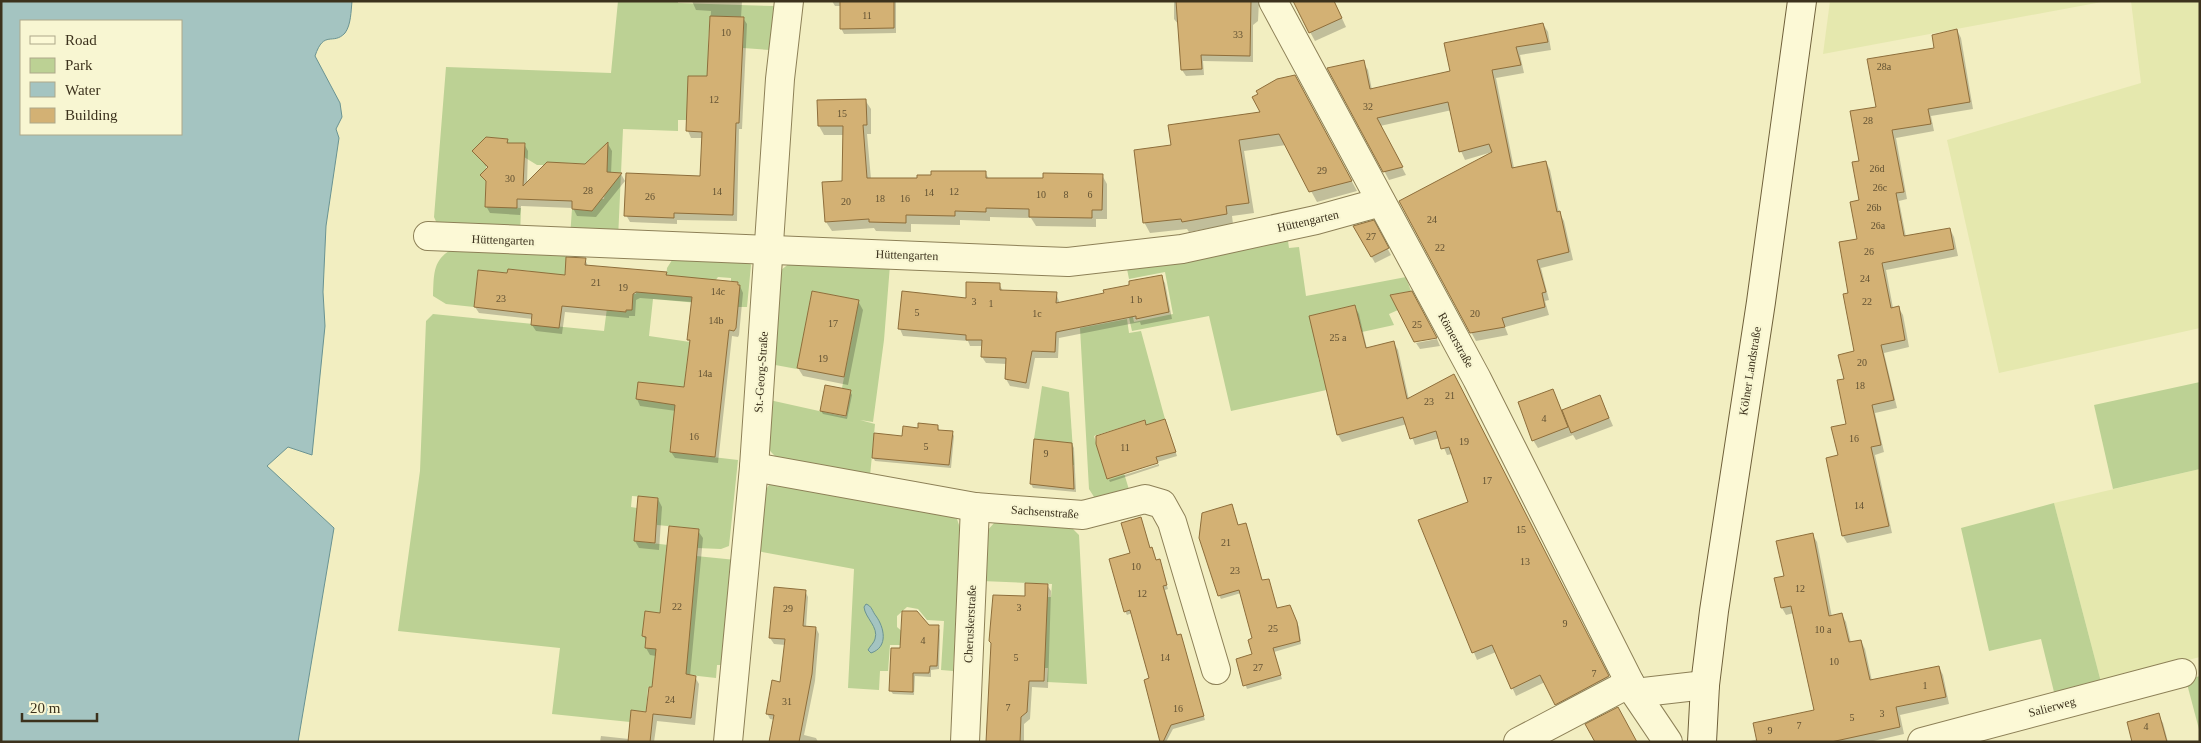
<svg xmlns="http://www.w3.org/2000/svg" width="2201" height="743" font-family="Georgia,serif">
	<rect width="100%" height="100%" fill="#f2eec1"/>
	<g fill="#e5e8ae">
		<polygon points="1830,1 2107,1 1823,54"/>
		<polygon points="2131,1 2200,1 2200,328 1999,373 1947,140 2141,83"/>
		<polygon points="2200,469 2200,657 2101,682 2054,503"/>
	</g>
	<g fill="#bcd194">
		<polygon points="618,1 678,1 678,3 774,6 770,50 743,48 744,17 710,16 708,46 719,77 687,120 678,120 678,131 623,129 618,239 570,237 572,209 592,211 601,199 604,199 608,154 596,153 585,164 569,163 548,171 548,162 544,165 537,165 524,157 525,143 507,143 507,139 486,137 472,151 486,165 486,169 480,175 486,181 485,206 521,208 520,236 438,226 434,217 446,67 611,73"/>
		<polygon points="1287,234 1289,248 1299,247 1306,296 1406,277 1411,291 1390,295 1398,310 1389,314 1394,325 1362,332 1355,305 1309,316 1335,352 1318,357 1323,375 1355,368 1358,383 1231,411 1209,316 1132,331 1127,309 1131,309 1134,322 1173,314 1165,272 1129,279 1127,269 1184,259"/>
		<path d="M453 249 567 253 563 293 530 271 508 269 507 273 478 270 474 307 446 304 433 296C434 276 432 259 453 249Z"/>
		<polygon points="674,257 747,259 751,265 747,307 736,307 740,286 738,282 731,281 731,278 718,277 698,303 653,299 649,336 690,342 684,387 663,385 661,403 683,404 674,415 670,452 738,460 729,546 721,549 697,548 699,529 657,525 658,498 632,496 631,507 637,508 634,541 677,546 676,554 736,560 725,665 717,665 716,678 654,671 652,687 648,687 646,712 631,710 630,722 552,714 560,648 398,631 420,471 426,321 433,314 604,331 607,308 612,308 612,311 626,312 633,294 636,294 637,280 665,294 667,268"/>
		<polygon points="791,262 890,265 884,340 873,422 860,420 875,424 870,476 778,459 771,452 768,447 765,399 846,417 851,390 842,388 859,300 812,291 797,369 770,364 780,271"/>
		<polygon points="1127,319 1129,333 1141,331 1165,419 1146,425 1145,420 1094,436 1107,479 1124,473 1130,493 1096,500 1089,489 1080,328"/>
		<polygon points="2200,382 2200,469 2113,489 2094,405"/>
		<polygon points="1042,386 1069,392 1074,465 1058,465 1034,439"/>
		<polygon points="777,482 940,513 957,519 961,531 953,671 941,670 944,621 927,620 918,609 907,607 897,616 897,627 905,634 904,645 890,645 888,671 880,671 879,690 848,688 854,569 757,551 763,494 769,485"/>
		<polygon points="2054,503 2101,682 2054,692 2041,639 1989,651 1961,528"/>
		<polygon points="995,522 1072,528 1079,535 1087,684 1047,682 1048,668 1042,668 1045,597 1051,597 1052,584 982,581 986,532"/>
		<polygon points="2200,676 2200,733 2186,680"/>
	</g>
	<g fill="#a4c4c1" stroke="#6a9392" fill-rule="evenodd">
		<path d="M1 1H352C351 11 351 25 345 33 333 46 324 29 315 56L340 103 342 117 336 129 339 138 326 226 323 292 325 326 312 455 288 447 267 466 334 528 298 742H1ZM21 21H181V134H21Z"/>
		<path d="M866 604C872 606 872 611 876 616 884 627 889 647 871 653L868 650C870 646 874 643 875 639 879 627 865 618 864 607Z"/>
	</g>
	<g fill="#0003">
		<polygon points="692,1 742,1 741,18 743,18 747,24 742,129 739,129 737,221 677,220 677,224 630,222 626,215 702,178 703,138 691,138 688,131 708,78 711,11 696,10"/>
		<polygon points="832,1 896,1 896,33 844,34 841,28 841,6 835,6"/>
		<polygon points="1174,1 1259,1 1258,21 1253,25 1253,62 1203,61 1204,75 1186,76 1182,70 1179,25 1174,19"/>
		<polygon points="1334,1 1346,27 1315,41 1310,32"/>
		<polygon points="1543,24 1548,32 1551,50 1520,55 1524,73 1496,78 1514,168 1546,162 1550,170 1559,212 1564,221 1573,260 1541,268 1549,300 1545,301 1549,315 1505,327 1508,335 1476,341 1471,332 1492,152 1465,160 1461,151 1452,110 1380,126 1406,175 1389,180 1329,69 1363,62 1368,70 1372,90 1452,72"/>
		<polygon points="1957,30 1961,38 1973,109 1931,116 1934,131 1896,138 1907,199 1899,201 1906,237 1950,229 1954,237 1958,256 1886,270 1893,308 1898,307 1903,315 1909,347 1884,353 1897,408 1875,413 1884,452 1875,455 1892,533 1847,543 1843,536 1840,456 1848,424 1845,380 1855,352 1850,294 1858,240 1861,201 1860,162 1877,108"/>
		<polygon points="1301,87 1357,191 1317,202 1286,145 1244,151 1254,213 1232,216 1233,224 1189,232 1187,229 1150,233 1144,222 1173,146 1262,113"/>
		<polygon points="865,100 871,109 871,134 867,134 871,179 918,179 985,172 989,179 1045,179 1102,175 1107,184 1107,219 1096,219 1096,227 1036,226 1031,218 990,217 990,221 960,220 960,225 911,224 911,232 876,231 874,228 832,231 826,222 844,182 844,135 824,135 819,126"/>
		<polygon points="507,140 509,144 524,144 528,151 527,184 585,165 608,144 612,151 611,174 621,174 625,181 596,217 577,216 573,208 521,206 520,215 490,213 486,206 487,183 482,175 488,169 474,151"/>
		<polygon points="1373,222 1391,255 1375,263 1355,227"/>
		<polygon points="585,259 588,266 666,273 668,277 737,283 740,286 743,293 739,335 738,337 732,336 718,463 675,458 671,452 676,411 640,406 637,399 639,384 685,389 691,344 688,340 692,302 640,298 636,300 635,316 629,316 629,318 565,312 562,334 536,331 532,325 533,319 479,313 475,307 566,277"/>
		<polygon points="1161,277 1165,283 1172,319 1141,325 1140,322 1059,338 1058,358 1035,358 1029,389 1010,386 1006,379 1007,364 986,363 982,357 983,346 970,346 968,341 903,336 900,329 999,284 1003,291 1056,293 1060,304 1106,294"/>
		<polygon points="858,301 863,310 848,385 803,376 798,368"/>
		<polygon points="1355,307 1359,314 1367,349 1394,343 1398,350 1409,400 1457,382 1612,684 1560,711 1545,682 1516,696 1496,652 1477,660 1420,521 1469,503 1452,454 1447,455 1440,438 1415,445 1407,424 1342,442 1338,435"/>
		<polygon points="1437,339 1440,346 1420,349 1416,343"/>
		<polygon points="1553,390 1562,411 1600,396 1613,426 1576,440 1573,435 1538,448 1533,440"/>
		<polygon points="850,391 852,395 847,419 823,414 821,411"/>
		<polygon points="1165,420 1177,456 1108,477 1144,422 1147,426"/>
		<polygon points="937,426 940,431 952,432 954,436 951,468 875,461 873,457 919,429"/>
		<polygon points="1072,444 1074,448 1076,492 1033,488 1031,484"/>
		<polygon points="1159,464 1159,466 1110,482 1109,480"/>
		<polygon points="658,499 662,507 659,550 639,548 635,541"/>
		<polygon points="1142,522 1150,549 1154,552 1156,561 1161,565 1168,589 1165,590 1178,636 1182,639 1205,720 1173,729 1166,742 1161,742 1150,679 1132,613 1127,615 1125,611 1131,554"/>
		<polygon points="1246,525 1262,582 1277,610 1291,610 1299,627 1301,644 1274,652 1282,679 1247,689 1237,660 1253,655 1254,639 1241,593 1221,599 1219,595 1238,527"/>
		<polygon points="698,531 703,538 690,676 695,677 699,684 695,725 657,721 654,742 600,742 601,736 629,739 647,713 653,688 656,656 650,655 646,648 647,641 643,636 661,614"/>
		<polygon points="1812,534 1817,542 1832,617 1842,615 1846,622 1851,643 1861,641 1865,649 1872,681 1939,667 1943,675 1949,704 1900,715 1904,734 1869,742 1747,742 1758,739 1815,711 1794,613 1786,615 1782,608 1785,577"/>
		<polygon points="1047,585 1051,591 1048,688 1032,687 1030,719 1024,724 1024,742 988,742 1026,597"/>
		<polygon points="805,591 808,597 806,627 816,628 819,634 815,681 804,735 816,738 818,742 770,742 775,720 770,719 767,713 781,683 785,645 774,644 770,638"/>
		<polygon points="928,626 938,626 940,630 939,669 931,670 931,677 915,676 914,695 893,694 890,690 901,649"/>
		<polygon points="2158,715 2163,723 2168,742 2134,742"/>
	</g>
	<g fill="#d3b174" stroke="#8e6e3b">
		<polygon points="840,1 894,1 894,28 840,29"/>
		<polygon points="1176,1 1251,1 1250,56 1201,55 1202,69 1181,70"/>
		<polygon points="1293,1 1334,1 1342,18 1309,33"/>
		<polygon points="710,16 744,17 739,123 736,123 733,215 674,213 674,218 624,216 626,173 700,176 702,132 686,131 688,76 707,76"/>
		<polygon points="1543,23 1548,42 1516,47 1521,65 1492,70 1512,168 1546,161 1557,212 1560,211 1569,252 1537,260 1546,292 1542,293 1545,307 1502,318 1505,327 1470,333 1399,201 1492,152 1489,144 1459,152 1448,102 1377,118 1403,167 1383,172 1327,68 1364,60 1370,89 1450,71 1444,43"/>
		<polygon points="1957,29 1970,102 1928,109 1931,124 1892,130 1904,192 1896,193 1904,236 1950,228 1954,249 1882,263 1891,308 1899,306 1905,340 1881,345 1894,400 1872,405 1881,445 1871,447 1889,526 1842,536 1826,458 1838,455 1831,427 1846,424 1837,380 1844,379 1838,355 1854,351 1843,294 1848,293 1839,242 1857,239 1850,202 1859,200 1852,162 1859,161 1850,111 1876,107 1867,59 1934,48 1932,35"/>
		<polygon points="1295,75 1352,181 1309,192 1279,134 1239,140 1249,203 1226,206 1227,214 1182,222 1181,219 1143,223 1134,150 1171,145 1168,125 1260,112 1252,97 1258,94 1256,91 1277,79"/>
		<polygon points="866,99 867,125 863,125 867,178 917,178 917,175 931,175 931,171 986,171 986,178 1043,178 1043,173 1103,174 1102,210 1092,210 1092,218 1029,217 1029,209 986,208 986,212 955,211 955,216 906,215 906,223 869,222 869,219 825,222 822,182 842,181 843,126 818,126 817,100"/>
		<polygon points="486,137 508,139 507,143 525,143 523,186 547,162 585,164 608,142 607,172 622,173 592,211 572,209 572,201 517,199 517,208 485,207 486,181 480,175 488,167 472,151"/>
		<polygon points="1374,220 1389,248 1371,257 1353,226"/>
		<polygon points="566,257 586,258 585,265 667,272 666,275 738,282 738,285 740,285 736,328 734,331 729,330 715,457 670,452 675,405 636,399 638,382 684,387 690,340 687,340 692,297 636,292 633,294 632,310 626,310 626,312 562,306 559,328 531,325 532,314 474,307 478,270 507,273 508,269 565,275"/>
		<polygon points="1162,275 1169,312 1136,319 1136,316 1056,332 1055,352 1032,351 1026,383 1005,379 1006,358 981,357 982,340 966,340 966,335 898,329 902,291 966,298 966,282 1000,283 1000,290 1057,292 1056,303 1104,293 1103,290 1129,285 1129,281"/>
		<polygon points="812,291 859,300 844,377 797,368"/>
		<polygon points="1412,291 1437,338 1414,342 1390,295"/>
		<polygon points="1355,305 1366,348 1394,341 1407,399 1454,374 1609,676 1555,705 1540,675 1511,689 1492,645 1472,653 1418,520 1468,502 1449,447 1441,449 1436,431 1410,439 1403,417 1337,435 1309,316"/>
		<polygon points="825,385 851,390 846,416 820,411"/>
		<polygon points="1553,389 1568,427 1532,441 1518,402"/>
		<polygon points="1600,395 1609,418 1571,433 1562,410"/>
		<polygon points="1165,419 1176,452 1156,457 1158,463 1107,479 1096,444 1096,436 1145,420 1146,425"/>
		<polygon points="918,423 938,425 938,430 953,431 949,465 872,458 874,433 902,436 903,426 918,428"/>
		<polygon points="1034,439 1072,443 1074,489 1030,484"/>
		<polygon points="638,496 658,498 655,543 634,541"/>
		<polygon points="1232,504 1238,525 1246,523 1262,580 1269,579 1277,608 1290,605 1297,622 1300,641 1273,648 1281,675 1243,686 1236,659 1252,654 1248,640 1252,638 1239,590 1218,596 1199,538 1202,513"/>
		<polygon points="1141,517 1150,548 1152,547 1156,560 1160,559 1167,585 1163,586 1177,635 1181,634 1204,716 1171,725 1163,742 1160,742 1144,680 1149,678 1130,610 1124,612 1109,559 1130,553 1121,523"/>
		<polygon points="669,526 699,529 686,674 696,676 691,718 653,714 650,742 628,742 631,710 646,712 649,687 652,687 656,649 645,648 646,637 642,636 645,611 660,613"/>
		<polygon points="1813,533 1829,616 1842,613 1849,642 1861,640 1870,680 1939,666 1946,697 1896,707 1900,727 1831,742 1757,742 1753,723 1814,710 1791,606 1781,608 1774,578 1784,576 1776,541"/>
		<polygon points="1025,583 1048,584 1044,681 1029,681 1027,712 1021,717 1020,742 986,742 991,643 989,641 993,595 1025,596"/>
		<polygon points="774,587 806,590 803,626 816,627 812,674 799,742 769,742 774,715 766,714 772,680 780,682 785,639 769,638"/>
		<polygon points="902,611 917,611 929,625 939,625 937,666 930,666 929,673 913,673 913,692 889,691 891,648 900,648"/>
		<polygon points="1618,707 1637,742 1595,742 1585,724"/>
		<polygon points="2159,713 2167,742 2132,742 2127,722"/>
	</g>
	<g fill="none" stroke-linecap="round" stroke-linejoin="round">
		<defs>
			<g id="street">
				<polyline points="1273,1 1477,379 1635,693 1668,742"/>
				<polyline points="428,236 1068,262 1182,249 1316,220 1381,202"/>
				<polyline points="754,467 975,507 1083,515 1145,499 1162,504 1172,522 1216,670"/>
				<polyline points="1635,693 1705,685"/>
				<polyline points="728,742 754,467 780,79 789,1"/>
				<polyline points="965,742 975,507"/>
				<polyline points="1518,742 1630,683"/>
				<polyline points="1922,742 2182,673"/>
			</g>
			<polyline id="secondary" points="1702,742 1705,685 1714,611 1761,302 1802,1"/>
		</defs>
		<use href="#street" stroke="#8d8057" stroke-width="30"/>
		<use href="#secondary" stroke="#6f603a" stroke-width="30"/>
		<use href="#street" stroke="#fcf9d6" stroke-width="28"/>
		<use href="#secondary" stroke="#fcf9d6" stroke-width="28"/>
	</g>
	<g text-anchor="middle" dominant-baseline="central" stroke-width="4" stroke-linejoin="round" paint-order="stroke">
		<g font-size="10" fill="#625233">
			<text x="867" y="15">11</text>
			<text x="726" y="32">10</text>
			<text x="1238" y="34">33</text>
			<text x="1884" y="66">28a</text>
			<text x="714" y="99">12</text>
			<text x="1368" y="106">32</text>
			<text x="842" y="113">15</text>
			<text x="1868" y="120">28</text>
			<text x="1877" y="168">26d</text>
			<text x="1322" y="170">29</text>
			<text x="510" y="178">30</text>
			<text x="1880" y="187">26c</text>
			<text x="588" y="190">28</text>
			<text x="717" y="191">14</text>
			<text x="954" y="191">12</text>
			<text x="929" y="192">14</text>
			<text x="1041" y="194">10</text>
			<text x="1066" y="194">8</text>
			<text x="1090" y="194">6</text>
			<text x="650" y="196">26</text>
			<text x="880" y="198">18</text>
			<text x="905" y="198">16</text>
			<text x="846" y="201">20</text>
			<text x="1874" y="207">26b</text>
			<text x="1432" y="219">24</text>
			<text x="1878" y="225">26a</text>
			<text x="1371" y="236">27</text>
			<text x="1440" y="247">22</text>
			<text x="1869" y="251">26</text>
			<text x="1865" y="278">24</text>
			<text x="596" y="282">21</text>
			<text x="623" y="287">19</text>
			<text x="718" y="291">14c</text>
			<text x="501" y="298">23</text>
			<text x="1136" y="299">1 b</text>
			<text x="974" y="301">3</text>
			<text x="1867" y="301">22</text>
			<text x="991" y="303">1</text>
			<text x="917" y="312">5</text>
			<text x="1037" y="313">1c</text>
			<text x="1475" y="313">20</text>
			<text x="716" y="320">14b</text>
			<text x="833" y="323">17</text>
			<text x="1417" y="324">25</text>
			<text x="1338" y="337">25 a</text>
			<text x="823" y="358">19</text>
			<text x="1862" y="362">20</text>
			<text x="705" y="373">14a</text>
			<text x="1860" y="385">18</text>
			<text x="1450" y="395">21</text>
			<text x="1429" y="401">23</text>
			<text x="1544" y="418">4</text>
			<text x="694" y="436">16</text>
			<text x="1854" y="438">16</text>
			<text x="1464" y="441">19</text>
			<text x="926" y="446">5</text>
			<text x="1125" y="447">11</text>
			<text x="1046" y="453">9</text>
			<text x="1487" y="480">17</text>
			<text x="1859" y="505">14</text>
			<text x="1521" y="529">15</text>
			<text x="1226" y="542">21</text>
			<text x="1525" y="561">13</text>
			<text x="1136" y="566">10</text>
			<text x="1235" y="570">23</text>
			<text x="1800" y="588">12</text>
			<text x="1142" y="593">12</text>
			<text x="677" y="606">22</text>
			<text x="1019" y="607">3</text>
			<text x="788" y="608">29</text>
			<text x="1565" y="623">9</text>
			<text x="1273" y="628">25</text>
			<text x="1823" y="629">10 a</text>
			<text x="923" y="640">4</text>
			<text x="1016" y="657">5</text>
			<text x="1165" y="657">14</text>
			<text x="1834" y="661">10</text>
			<text x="1258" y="667">27</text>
			<text x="1594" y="673">7</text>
			<text x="1925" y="685">1</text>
			<text x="670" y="699">24</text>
			<text x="787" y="701">31</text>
			<text x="1008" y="707">7</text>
			<text x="1178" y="708">16</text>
			<text x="1882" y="713">3</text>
			<text x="1852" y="717">5</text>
			<text x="1799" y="725">7</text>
			<text x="2146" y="726">4</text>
			<text x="1770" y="730">9</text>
		</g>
		<g font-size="12" fill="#3c321d" stroke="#f8f6d2">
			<text transform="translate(1308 221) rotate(-13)">Hüttengarten</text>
			<text transform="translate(503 240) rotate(2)">Hüttengarten</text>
			<text transform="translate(907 255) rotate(2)">Hüttengarten</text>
			<text transform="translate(1456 340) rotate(61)">Römerstraße</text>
			<text transform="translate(1750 371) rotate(-81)">Kölner Landstraße</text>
			<text transform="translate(761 372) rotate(-86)">St.-Georg-Straße</text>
			<text transform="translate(1045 512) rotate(4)">Sachsenstraße</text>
			<text transform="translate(970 624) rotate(-87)">Cheruskerstraße</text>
			<text transform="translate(2052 707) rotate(-15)">Salierweg</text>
		</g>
	</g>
	<rect width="2201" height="743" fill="none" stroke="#3c321d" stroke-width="5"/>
	<rect x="20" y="20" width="162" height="115" fill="#f8f6d2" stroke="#ada88a"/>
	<rect x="30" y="36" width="25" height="8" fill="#fcf9d6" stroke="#ada88a"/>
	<text x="65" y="45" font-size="15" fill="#3c321d">Road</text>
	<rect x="30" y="58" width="25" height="15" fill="#bcd194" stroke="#ada88a"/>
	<text x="65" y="70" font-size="15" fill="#3c321d">Park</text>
	<rect x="30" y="82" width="25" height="15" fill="#a4c4c1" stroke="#ada88a"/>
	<text x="65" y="95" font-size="15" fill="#3c321d">Water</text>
	<rect x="30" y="108" width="25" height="15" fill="#d3b174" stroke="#ada88a"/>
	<text x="65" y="120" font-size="15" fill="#3c321d">Building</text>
	<path d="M22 713v8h75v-8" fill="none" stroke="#3c321d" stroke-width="2.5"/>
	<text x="30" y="713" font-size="15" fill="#3c321d" stroke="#f8f6d2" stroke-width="4" paint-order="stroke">20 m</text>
</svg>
